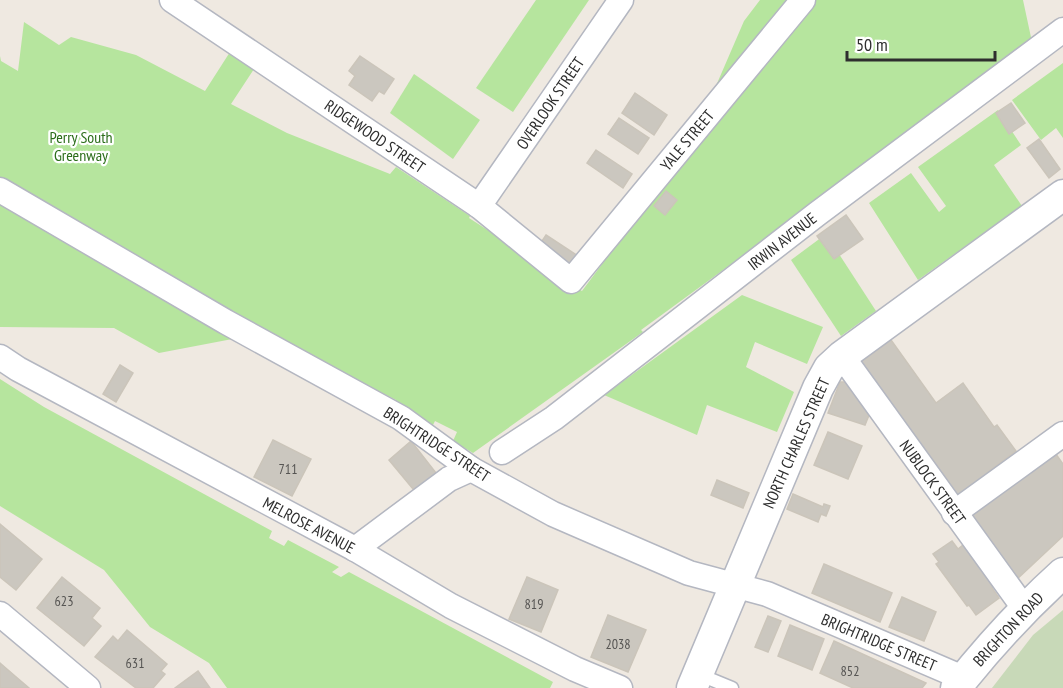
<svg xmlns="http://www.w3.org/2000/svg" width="1063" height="688" font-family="'PT Sans Narrow',sans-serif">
	<rect width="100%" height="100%" fill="#efe9e1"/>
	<g fill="#b6e59e">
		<polygon points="536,0 589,0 513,112 476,88"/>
		<polygon points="760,0 1023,0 1032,42 732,267 730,265 641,330 643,332 473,453 453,441 457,432 435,421 431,429 392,407 396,400 376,390 373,396 264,333 159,353 114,328 0,327 0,56 1,61 18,71 24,22 59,45 71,37 136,55 205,91 230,52 254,69 231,104 287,133 390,174 396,167 470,216 469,218 582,291 690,146 744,21"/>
		<polygon points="1063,63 1063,138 1056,128 1041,140 1012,100"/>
		<polygon points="414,74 480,120 453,159 390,113"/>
		<polygon points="998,110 1021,145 994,165 1022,206 918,280 869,203 911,173 939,212 946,206 918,167"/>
		<polygon points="826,234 876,311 841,336 791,260"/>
		<polygon points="742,295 823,327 807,364 755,342 746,367 794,392 777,432 707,405 697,435 604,395"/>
		<polygon points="0,379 44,407 272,531 269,538 284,546 288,540 339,567 332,572 341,577 349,572 553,682 550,688 227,688 209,663 150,627 104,570 0,506"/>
	</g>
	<polygon fill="#c8d9b8" points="1063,610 1063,688 992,688 1033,635"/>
	<g fill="#cbc7bf" stroke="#cbc5ba" stroke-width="1.5">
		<polygon points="360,56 394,79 384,94 379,91 372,101 349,85 355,76 349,71"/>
		<polygon points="635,93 667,115 654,135 622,113"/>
		<polygon points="1011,103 1025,123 1009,134 996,113"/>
		<polygon points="619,118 649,138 638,154 608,134"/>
		<polygon points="1039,139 1060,169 1049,178 1027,148"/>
		<polygon points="596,150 632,174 623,188 587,163"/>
		<polygon points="666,191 677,200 665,215 654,206"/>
		<polygon points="846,215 863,239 834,259 817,236"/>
		<polygon points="546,235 578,256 570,268 538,247"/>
		<polygon points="891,340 936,403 963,383 994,427 997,425 1016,451 987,473 990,477 960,499 861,362"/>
		<polygon points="120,365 133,373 116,402 103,394"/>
		<polygon points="840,382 846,382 869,415 865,425 828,413"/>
		<polygon points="828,432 862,446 848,479 814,465"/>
		<polygon points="273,440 311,459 292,496 254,477"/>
		<polygon points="411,441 440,478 418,495 389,460"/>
		<polygon points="1053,450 1063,464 1063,536 1017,579 969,511"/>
		<polygon points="717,480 749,493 743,508 711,495"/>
		<polygon points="793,494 823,507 824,504 830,506 826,516 821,514 818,522 787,509"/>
		<polygon points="0,524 42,559 16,590 0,577"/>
		<polygon points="952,541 958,549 963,545 994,586 992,588 999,598 976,615 969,605 967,606 936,564 939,562 933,554"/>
		<polygon points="824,564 892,593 880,622 812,593"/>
		<polygon points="62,577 100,608 92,618 101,626 84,646 37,608"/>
		<polygon points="527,577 558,590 541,632 509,619"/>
		<polygon points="902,597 936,612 924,641 889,627"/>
		<polygon points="608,615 646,630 628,672 591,657"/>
		<polygon points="768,616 781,621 768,652 755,647"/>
		<polygon points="790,625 824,639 812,670 778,656"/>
		<polygon points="127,630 167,664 161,671 165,674 153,688 136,688 95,657 113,636 118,641"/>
		<polygon points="834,641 926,683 922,688 853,688 820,673"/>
		<polygon points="0,663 15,676 29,688 0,688"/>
		<polygon points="198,671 210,688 175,688"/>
	</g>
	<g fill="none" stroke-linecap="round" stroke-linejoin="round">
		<defs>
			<polyline id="service" points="698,674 732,688"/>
			<g id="minor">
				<polyline points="172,0 479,206 571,281 803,0"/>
				<polyline points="0,190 226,322 401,418 471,469 553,514 689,573 767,594 963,678"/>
				<polyline points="479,206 621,0"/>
				<polyline points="842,356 1024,608"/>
				<polyline points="0,357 18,369 355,549 451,606 575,669 620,688"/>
				<polyline points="502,452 554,418 817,214 1063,30"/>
				<polyline points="954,513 1063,434"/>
				<polyline points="355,549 449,479 471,469"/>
				<polyline points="0,614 88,688"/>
			</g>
			<g id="tertiary">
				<polyline points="692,688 818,388 829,368 842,356 1063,195"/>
				<path d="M956 688C990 645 1022 610 1063 573"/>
			</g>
		</defs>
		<use href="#service" stroke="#b4b7c1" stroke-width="15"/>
		<use href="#minor" stroke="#b4b7c1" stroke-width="27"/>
		<use href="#tertiary" stroke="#b4b7c1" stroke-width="33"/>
		<use href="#service" stroke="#fff" stroke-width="12"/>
		<use href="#minor" stroke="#fff" stroke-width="24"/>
		<use href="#tertiary" stroke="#fff" stroke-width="30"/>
	</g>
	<g text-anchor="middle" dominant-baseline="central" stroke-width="4.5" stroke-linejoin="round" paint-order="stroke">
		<g font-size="14" fill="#555452">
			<text x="288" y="469">711</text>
			<text x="64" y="601">623</text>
			<text x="534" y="604">819</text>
			<text x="618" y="644">2038</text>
			<text x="135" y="663">631</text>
			<text x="850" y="671">852</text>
		</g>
		<g font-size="16" fill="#2e2e2e" stroke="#fff">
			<text transform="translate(550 103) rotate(-56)">OVERLOOK STREET</text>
			<text transform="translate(375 136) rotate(34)">RIDGEWOOD STREET</text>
			<text transform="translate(687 140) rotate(-50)">YALE STREET</text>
			<text transform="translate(782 241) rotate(-38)">IRWIN AVENUE</text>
			<text transform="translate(796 443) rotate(-66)">NORTH CHARLES STREET</text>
			<text transform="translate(437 444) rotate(33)">BRIGHTRIDGE STREET</text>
			<text transform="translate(933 482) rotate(54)">NUBLOCK STREET</text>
			<text transform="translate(309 525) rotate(28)">MELROSE AVENUE</text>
			<text transform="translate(1008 629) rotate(-47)">BRIGHTON ROAD</text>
			<text transform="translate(879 642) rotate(23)">BRIGHTRIDGE STREET</text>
		</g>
		<g font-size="16" fill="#2c6e1b" stroke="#fff">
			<text x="81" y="137">Perry South<tspan x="81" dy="18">Greenway</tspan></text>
		</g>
	</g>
	<path d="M847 51v9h148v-9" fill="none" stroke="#2e2e2e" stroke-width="3"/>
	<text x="856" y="51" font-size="18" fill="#2e2e2e" stroke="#ffffff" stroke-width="4.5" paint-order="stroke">50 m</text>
</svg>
